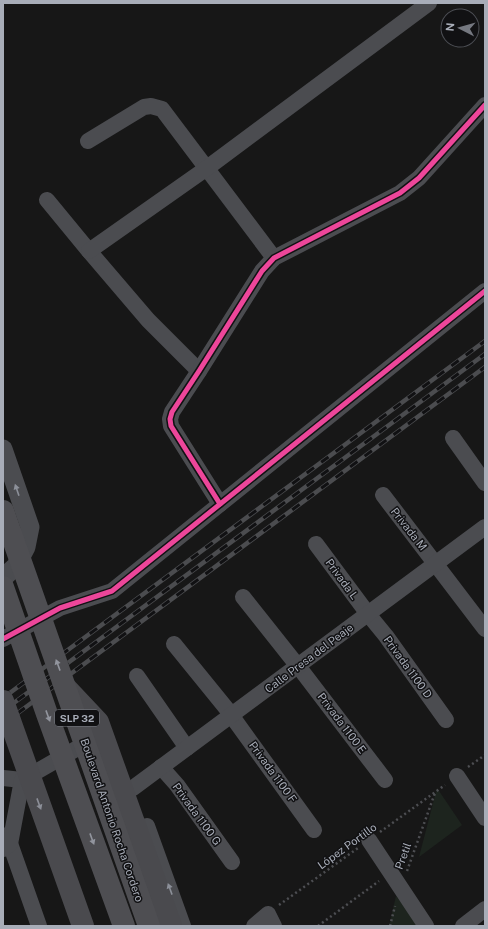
<svg xmlns="http://www.w3.org/2000/svg" width="488" height="929" font-family="'Public Sans',sans-serif">
	<rect width="100%" height="100%" fill="#171717"/>
	<g fill="#1d241e">
		<polygon points="437,788 462,825 419,857"/>
		<polygon points="396,896 421,926 389,926"/>
	</g>
	<g fill="none" stroke-linecap="round" stroke-linejoin="round">
		<g stroke="#4d4e52" stroke-width="2.5" stroke-dasharray="2 3" stroke-linecap="butt">
			<polyline points="468,767 485,755"/>
			<polyline points="380,832 445,785"/>
			<polyline points="407,871 435,793"/>
			<polyline points="279,905 358,848"/>
			<polyline points="318,926 379,881"/>
			<polyline points="390,926 395,906"/>
		</g>
		<g stroke="#4b4c50" stroke-width="16">
			<polyline points="88,141 144,107 151,106 162,109 274,258"/>
			<polyline points="47,200 89,251 148,320 199,371"/>
			<polyline points="89,251 207,168 429,3"/>
			<polyline points="453,438 485,483"/>
			<polyline points="383,495 485,629"/>
			<polyline points="220,504 171,426 170,419 172,412 199,371 262,271 274,258 400,193 419,178 485,105"/>
			<polyline points="316,544 368,614 386,636 446,720"/>
			<polyline points="243,597 293,660 298,666 385,780"/>
			<polyline points="3,639 60,608 112,591 485,291"/>
			<polyline points="174,644 226,708 314,830"/>
			<polyline points="137,676 187,748"/>
			<polyline points="161,767 177,785 232,862"/>
			<polyline points="457,776 485,818"/>
			<polyline points="3,778 22,780"/>
			<polyline points="133,788 485,527"/>
			<polyline points="147,826 183,926"/>
			<polyline points="7,835 39,926"/>
			<polyline points="369,840 426,926"/>
			<path d="M3 849 10 844 22 780 76 749C83 746 89 744 96 745"/>
			<polyline points="254,926 268,914 274,926"/>
			<polyline points="463,926 485,909"/>
		</g>
		<polyline stroke="#4b4c50" stroke-width="19" points="3,449 30,527 26,547 16,566 3,578"/>
		<defs>
			<g id="rail">
				<polyline points="3,698 485,341"/>
				<polyline points="3,711 485,354"/>
				<polyline points="3,724 485,367"/>
			</g>
		</defs>
		<use href="#rail" stroke="#4b4c4f" stroke-width="4.5"/>
		<use href="#rail" stroke="#111113" stroke-width="3" stroke-dasharray="9" stroke-linecap="butt"/>
		<g stroke="#4a4a4e" stroke-width="22">
			<polyline points="66,688 98,722 171,926"/>
			<polyline points="3,701 83,926"/>
		</g>
		<g stroke="#4e4e52" stroke-width="22">
			<polyline points="3,511 149,926"/>
			<polyline points="3,587 47,714 124,926"/>
		</g>
		<defs>
			<g id="cycleway">
				<polyline points="220,504 171,426 170,419 172,412 199,371 262,271 274,258 400,193 419,178 485,105"/>
				<polyline points="3,639 60,608 112,591 485,291"/>
			</g>
		</defs>
		<use href="#cycleway" stroke="#111113" stroke-width="8"/>
		<use href="#cycleway" stroke="#ed469a" stroke-width="5"/>
	</g>
	<defs><path id="oneway-solid" d="M-6-.8H1V-3.2L6.5 0L1 3.2V.8H-6Z"/></defs>
	<g fill="#8c9099">
		<use href="#oneway-solid" transform="translate(17 490) rotate(-109)"/>
		<use href="#oneway-solid" transform="translate(170 889) rotate(-110)"/>
	</g>
	<g fill="#92959e">
		<use href="#oneway-solid" transform="translate(58 665) rotate(-110)"/>
		<use href="#oneway-solid" transform="translate(48 716) rotate(70)"/>
		<use href="#oneway-solid" transform="translate(92 839) rotate(70)"/>
	</g>
	<use fill="#8c8f98" href="#oneway-solid" transform="translate(39 804) rotate(70)"/>
	<g text-anchor="middle" dominant-baseline="central" stroke-width="3" stroke-linejoin="round" paint-order="stroke">
		<rect fill="#111113" stroke="#7b7e86" stroke-width="1" x="55" y="710" width="44" height="16" rx="3"/>
		<g font-size="10" font-weight="bold" fill="#a8adb8">
			<text x="77" y="718">SLP 32</text>
		</g>
		<g font-size="11" fill="#a8adb8" stroke="#111113">
			<text transform="translate(409 529) rotate(52)">Privada M</text>
			<text transform="translate(342 579) rotate(54)">Privada L</text>
			<text transform="translate(309 658) rotate(-37)">Calle Presa del Peaje</text>
			<text transform="translate(408 667) rotate(54)">Privada 1100 D</text>
			<text transform="translate(342 723) rotate(53)">Privada 1100 E</text>
			<text transform="translate(273 772) rotate(54)">Privada 1100 F</text>
			<text transform="translate(197 814) rotate(54)">Privada 1100 G</text>
			<text transform="translate(112 820) rotate(71)">Boulevard Antonio Rocha Cordero</text>
			<text transform="translate(347 846) rotate(-36)">López Portillo</text>
			<text transform="translate(403 856) rotate(-70)">Pretil</text>
		</g>
	</g>
	<rect width="488" height="929" fill="none" stroke="#a8adb8" stroke-width="8"/>
	<g transform="translate(460 28) rotate(276)"><circle r="19" fill="#111113" stroke="#4d4f55"/>
	<path d="M0-3L7 15L0 10L-7 15Z" fill="#757880"/>
	<text y="-6" font-size="11" font-weight="bold" text-anchor="middle" fill="#a8adb8">N</text>
	</g>
</svg>
